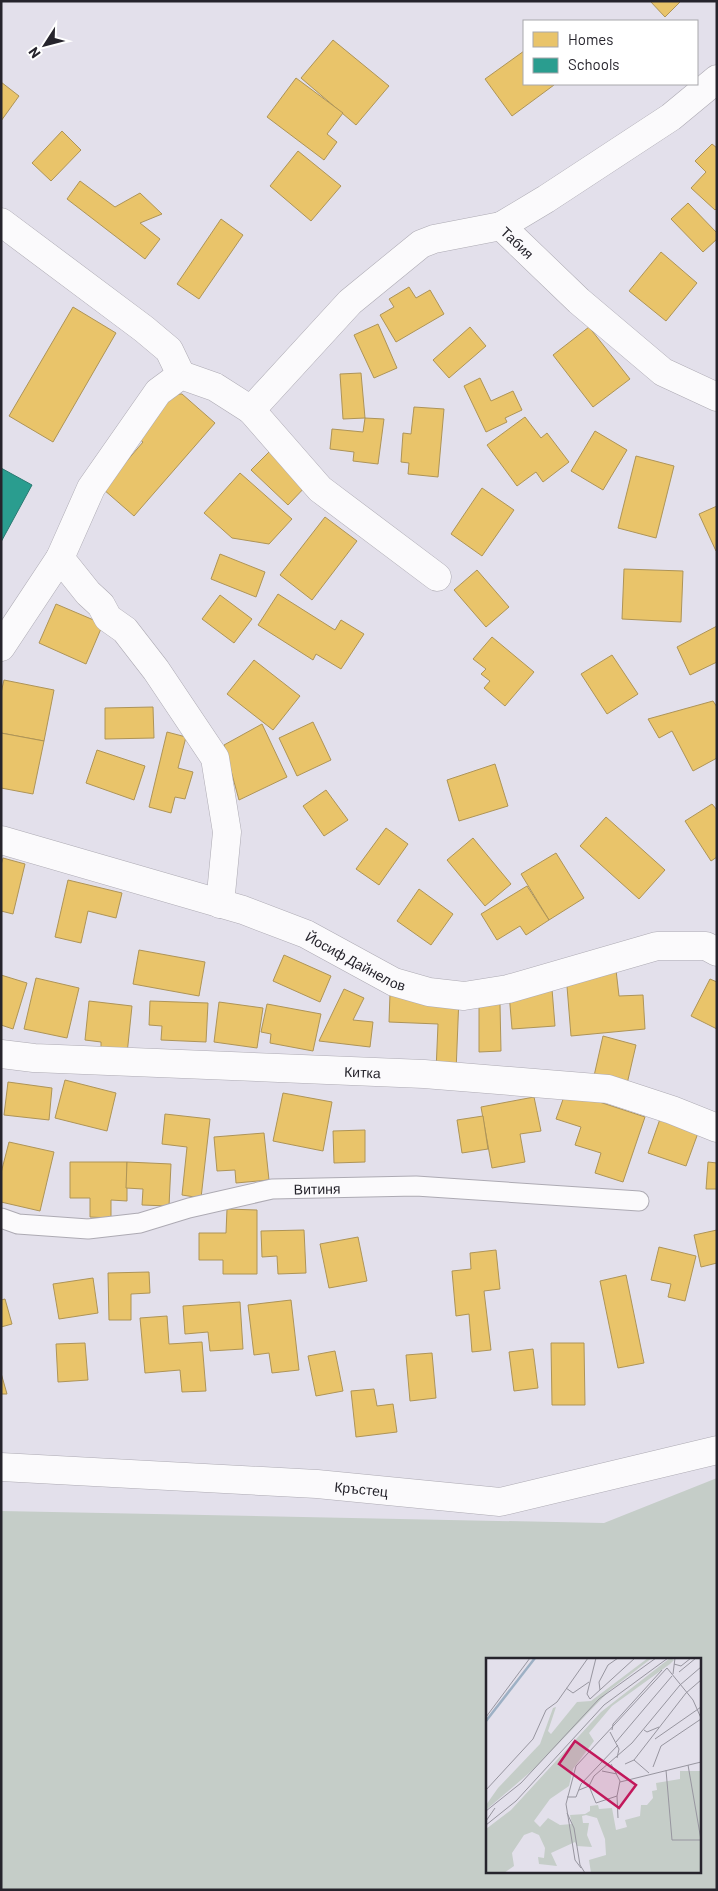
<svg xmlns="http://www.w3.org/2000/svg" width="718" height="1891" font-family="Barlow,sans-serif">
	<rect width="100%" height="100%" fill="#e3e0eb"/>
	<path fill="#c5cdc8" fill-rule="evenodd" d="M717 1478V1890H1V1511L604 1523ZM487 1660H699V1872H487Z"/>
	<g fill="#e9c46a" stroke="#ae9457">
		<polygon points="650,1 681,1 665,17"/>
		<polygon points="333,40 389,86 356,125 301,78"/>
		<polygon points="524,51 524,84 554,85 512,116 485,79"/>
		<polygon points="296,78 343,113 327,134 337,142 324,160 267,117"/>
		<polygon points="1,82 19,96 1,121"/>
		<polygon points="62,131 81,150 51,181 32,163"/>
		<polygon points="712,144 717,148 717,208 715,210 691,188 706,172 695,161"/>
		<polygon points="298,151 341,186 311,221 270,186"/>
		<polygon points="80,181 115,207 140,193 162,214 140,223 160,239 145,259 67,199"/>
		<polygon points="688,203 717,233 717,239 703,252 671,219"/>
		<polygon points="221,219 243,235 199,299 177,284"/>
		<polygon points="661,252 697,283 666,321 629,291"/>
		<polygon points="409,287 416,298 430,290 444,314 396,342 380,315 394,307 389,299"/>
		<polygon points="73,307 116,333 53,442 9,416"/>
		<polygon points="378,324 397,368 374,378 354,335"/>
		<polygon points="470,327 486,346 449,378 433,360"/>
		<polygon points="589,327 630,379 593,407 553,355"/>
		<polygon points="361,373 365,418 343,419 340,374"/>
		<polygon points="480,378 491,401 513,391 522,410 505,418 507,422 486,432 464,386"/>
		<polygon points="165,394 182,394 215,423 134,516 103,489 143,442 131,433"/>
		<polygon points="414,407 444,409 438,477 408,474 409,463 401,462 403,433 411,434"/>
		<polygon points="525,417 541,438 547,433 569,462 543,482 536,472 517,486 487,445"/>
		<polygon points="365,418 384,419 378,464 353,461 354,452 330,449 332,429 363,432"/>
		<polygon points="595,431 627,450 603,490 571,471"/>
		<polygon points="272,449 308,484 288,505 251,470"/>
		<polygon points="636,456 674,466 656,538 618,528"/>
		<polygon points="240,473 292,519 269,544 232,538 204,513"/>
		<polygon points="482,488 514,510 482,556 451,534"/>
		<polygon points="717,506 717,551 716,551 699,514"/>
		<polygon points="325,517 357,541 312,600 280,575"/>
		<polygon points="220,554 265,572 256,597 211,579"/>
		<polygon points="624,569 683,571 681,622 622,619"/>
		<polygon points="477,570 509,607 486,627 454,590"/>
		<polygon points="278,594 335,630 341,620 364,634 341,669 316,654 313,660 258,625"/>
		<polygon points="220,595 252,619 234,643 202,619"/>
		<polygon points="56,604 103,624 86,664 39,643"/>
		<polygon points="717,626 717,662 690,675 677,647"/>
		<polygon points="492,637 534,672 505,706 484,688 490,681 481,674 486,669 473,659"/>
		<polygon points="612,655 638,694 607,714 581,674"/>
		<polygon points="254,660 300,696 273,730 227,694"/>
		<polygon points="4,680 54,690 44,741 1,733 1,693"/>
		<polygon points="713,701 717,707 717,758 693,771 672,731 659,738 648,719"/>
		<polygon points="153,707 154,738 105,739 105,708"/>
		<polygon points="313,722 331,760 297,776 279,738"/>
		<polygon points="262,724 287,777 239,800 224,745"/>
		<polygon points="167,732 186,737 178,768 193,772 185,799 175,797 171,813 149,807"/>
		<polygon points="1,733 44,741 33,794 1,788"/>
		<polygon points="97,750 145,766 134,800 86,783"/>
		<polygon points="495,764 508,806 459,821 447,780"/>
		<polygon points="326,790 348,820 324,836 303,806"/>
		<polygon points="712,804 717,810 717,857 711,861 685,821"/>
		<polygon points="606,817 665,870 639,899 580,846"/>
		<polygon points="386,828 408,844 379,885 356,869"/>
		<polygon points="473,838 511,884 485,906 447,860"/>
		<polygon points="556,853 584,898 549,920 521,874"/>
		<polygon points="3,858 25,864 13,914 1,911 1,865"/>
		<polygon points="68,880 122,893 116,918 88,911 81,943 55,937"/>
		<polygon points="527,886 549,920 526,935 520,926 497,940 481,914"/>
		<polygon points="419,889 453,914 431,945 397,921"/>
		<polygon points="139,950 205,962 199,996 133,984"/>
		<polygon points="284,955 331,976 320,1002 273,981"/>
		<polygon points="616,970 619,996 643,995 645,1029 571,1036 566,974"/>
		<polygon points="1,975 27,983 13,1029 1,1025"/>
		<polygon points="36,978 79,988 67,1038 24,1029"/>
		<polygon points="710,979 717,982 717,1029 691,1016"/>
		<polygon points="344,989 364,998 353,1020 373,1022 370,1047 319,1041"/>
		<polygon points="552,989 555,1026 512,1029 509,993"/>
		<polygon points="390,994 459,997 456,1072 436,1071 438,1024 389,1022"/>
		<polygon points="89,1001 132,1006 127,1054 101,1050 101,1042 85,1040"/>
		<polygon points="150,1001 208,1003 206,1042 161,1040 162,1026 149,1025"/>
		<polygon points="219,1002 263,1008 257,1048 214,1042"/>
		<polygon points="267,1004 321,1014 313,1051 270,1043 271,1034 261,1032"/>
		<polygon points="479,1004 500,1004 501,1051 479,1052"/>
		<polygon points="603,1036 636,1045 627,1084 594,1076"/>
		<polygon points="65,1080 116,1093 107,1131 55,1118"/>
		<polygon points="8,1082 52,1088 49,1120 4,1115"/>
		<polygon points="566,1091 645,1117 623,1182 595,1173 601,1153 575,1145 581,1127 556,1119"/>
		<polygon points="283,1093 332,1102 323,1151 273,1141"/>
		<polygon points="534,1097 541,1131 520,1134 525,1162 492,1168 481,1107"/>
		<polygon points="165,1114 210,1119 201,1198 182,1195 187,1147 162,1144"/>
		<polygon points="483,1116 488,1149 462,1153 457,1120"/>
		<polygon points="660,1119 698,1133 686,1166 648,1153"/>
		<polygon points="365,1130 365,1162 334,1163 333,1131"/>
		<polygon points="264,1133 269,1180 236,1183 235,1170 217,1171 214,1137"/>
		<polygon points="9,1142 54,1152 40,1211 1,1202 1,1173"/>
		<polygon points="70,1162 127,1162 127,1201 111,1200 111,1218 90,1217 90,1198 70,1198"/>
		<polygon points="127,1162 171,1164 169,1206 142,1205 143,1189 126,1188"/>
		<polygon points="708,1162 717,1163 717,1189 706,1189"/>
		<polygon points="227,1209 257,1210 257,1274 223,1274 223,1260 199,1260 199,1233 226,1233"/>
		<polygon points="304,1230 306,1273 278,1274 277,1256 262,1257 261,1231"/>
		<polygon points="717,1230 717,1263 701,1267 694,1235"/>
		<polygon points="358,1237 367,1281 329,1288 320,1244"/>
		<polygon points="659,1247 696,1256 685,1301 668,1297 671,1284 651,1280"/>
		<polygon points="496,1250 500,1289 484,1291 491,1350 472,1352 469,1314 456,1316 452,1271 471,1269 470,1253"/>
		<polygon points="149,1272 150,1293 131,1294 131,1320 109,1320 108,1273"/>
		<polygon points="626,1275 644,1363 618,1368 600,1281"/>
		<polygon points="93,1278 98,1313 59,1319 53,1284"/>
		<polygon points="5,1299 12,1324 1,1327 1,1300"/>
		<polygon points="291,1300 299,1370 272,1373 269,1353 254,1355 248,1305"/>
		<polygon points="240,1302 243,1349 210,1351 208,1332 185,1334 183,1306"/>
		<polygon points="167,1316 169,1344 202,1342 206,1391 182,1392 180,1370 145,1373 140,1318"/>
		<polygon points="85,1343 88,1380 58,1382 56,1344"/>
		<polygon points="551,1343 584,1343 585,1405 552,1405"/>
		<polygon points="533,1349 538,1388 514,1391 509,1352"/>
		<polygon points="335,1351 343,1391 316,1396 308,1356"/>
		<polygon points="432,1353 436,1398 410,1401 406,1355"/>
		<polygon points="1,1373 7,1394 1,1394"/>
		<polygon points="374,1389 377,1406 393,1404 397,1432 356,1437 351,1391"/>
	</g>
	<polygon fill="#2a9d8f" stroke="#297971" points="1,468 32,485 1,542"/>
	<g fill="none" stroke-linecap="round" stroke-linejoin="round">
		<defs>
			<g id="lane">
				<path id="s1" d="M1 1218 18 1224 88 1229 140 1223 189 1208 272 1189 416 1186 639 1201"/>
			</g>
			<g id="street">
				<path id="s2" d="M717 79 671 117 546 199 501 226 579 301 663 372 717 397"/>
				<polyline points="251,410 320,489 437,577"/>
				<polyline points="60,558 88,593 101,605 108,618 125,630 156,670 215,758 227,832 220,904"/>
				<polyline points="1,647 60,558 91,488 158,392 181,375 215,387 251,410 350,302 421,244 434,239 501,226"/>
				<path id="s3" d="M1 840 243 910 306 934 394 982 429 992 464 996 508 989 657 946H706L717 952"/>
				<path id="s4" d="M1 1054 34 1058 424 1074 608 1089 672 1110 717 1128"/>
				<path id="s5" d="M1 1467 317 1484 500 1502 717 1450"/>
			</g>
			<polyline id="secondary" points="1,222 144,329 169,350 181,375"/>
		</defs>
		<use href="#lane" stroke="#adaab3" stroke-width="21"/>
		<use href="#street" stroke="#adaab3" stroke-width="29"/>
		<use href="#secondary" stroke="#adaab3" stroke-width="29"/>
		<use href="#lane" stroke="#fbfafc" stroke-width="19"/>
		<use href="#street" stroke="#fbfafc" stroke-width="28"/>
		<use href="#secondary" stroke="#fbfafc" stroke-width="28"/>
	</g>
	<g text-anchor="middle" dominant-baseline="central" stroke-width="5" stroke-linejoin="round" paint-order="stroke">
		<g font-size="14" fill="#26242c" stroke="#fff">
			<text stroke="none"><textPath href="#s2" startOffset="285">Табия</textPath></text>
			<text stroke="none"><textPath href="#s3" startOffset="376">Йосиф Дайнелов</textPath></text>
			<text stroke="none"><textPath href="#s4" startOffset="362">Китка</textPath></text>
			<text stroke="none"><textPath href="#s1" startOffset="322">Витиня</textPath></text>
			<text stroke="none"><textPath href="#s5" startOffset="361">Кръстец</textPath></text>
		</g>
	</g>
	<g transform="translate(486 1658)">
		<rect width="215" height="215" fill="#e3e0eb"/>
		<path d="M162 0H166L124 32 49 110 0 152V147L12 130 54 86 67 50 70 49 62 73 65 76 91 44 105 43ZM184 0 188 2 184 6 126 48 103 75 108 83 87 111 83 128 64 141 48 163 54 169 62 160 74 167 86 166 84 157 99 156 104 153V148L112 147 113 151 126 150 130 172 141 169 139 162 154 158 155 147H161L167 140 166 133 171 132 170 125 194 121V113H215V215H105L103 202 120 197 119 181 111 160 100 157 96 158 97 165H103L101 177 106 189 91 188 89 184 65 195 71 208 53 206 52 199 58 200 59 190 53 177 46 174 38 177 26 195 28 208 18 215H0V171L25 152 115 54Z" fill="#c5cdc8"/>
		<path fill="none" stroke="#9db0c4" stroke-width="2.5" d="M0 63 49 0"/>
		<path fill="none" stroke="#97959f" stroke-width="1" d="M110 0 101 36 104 41 149 0M188 6 195 8 205 0M193 14 210 0M187 16 189 0M80 30 87 35 103 24M114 32 113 24 122 7 132 0M0 59 44 0M126 72 127 66 176 12M158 72 161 74 173 69M124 74 133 91 131 100M169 81 215 49M130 84 186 18M148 102 200 35 215 22M125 106 134 123 131 138M139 106 148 102 163 115M202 107 215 182M167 109 175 88 215 61M180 112 186 182H215M116 113 131 116M134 124 215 104M103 128 110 145 131 138 132 160M0 132 47 81 60 52 71 44 102 0M93 132 103 128 108 118 146 85 194 27 215 9M81 139H90L95 126 132 87M0 153 35 125 113 41 170 0M81 155 88 170 94 207 99 215M0 163 9 150M0 167 30 143 118 47 182 0M95 210 89 202 80 146 90 108 181 10 207 42 215 60"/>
		<path fill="#c2185b" fill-opacity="0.15" stroke="#c2185b" stroke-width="2.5" d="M89 83 150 127 133 150 73 106Z"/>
		<rect width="215" height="215" fill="none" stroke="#26242c" stroke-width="2.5"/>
	</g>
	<rect width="718" height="1891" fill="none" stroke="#26242c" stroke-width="5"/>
	<rect x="523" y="20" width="175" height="65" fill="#ffffff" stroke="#a8a7ab"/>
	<rect x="533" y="32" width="25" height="15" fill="#e9c46a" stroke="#a8a7ab"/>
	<text x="568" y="45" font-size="15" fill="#26242c">Homes</text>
	<rect x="533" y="58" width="25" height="15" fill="#2a9d8f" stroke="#a8a7ab"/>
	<text x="568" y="70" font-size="15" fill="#26242c">Schools</text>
	<g transform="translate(45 45) rotate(234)" stroke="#ffffff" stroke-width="4" paint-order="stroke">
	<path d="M0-4L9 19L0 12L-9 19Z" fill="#26242c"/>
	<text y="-8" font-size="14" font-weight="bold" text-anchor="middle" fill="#26242c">N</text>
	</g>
</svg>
